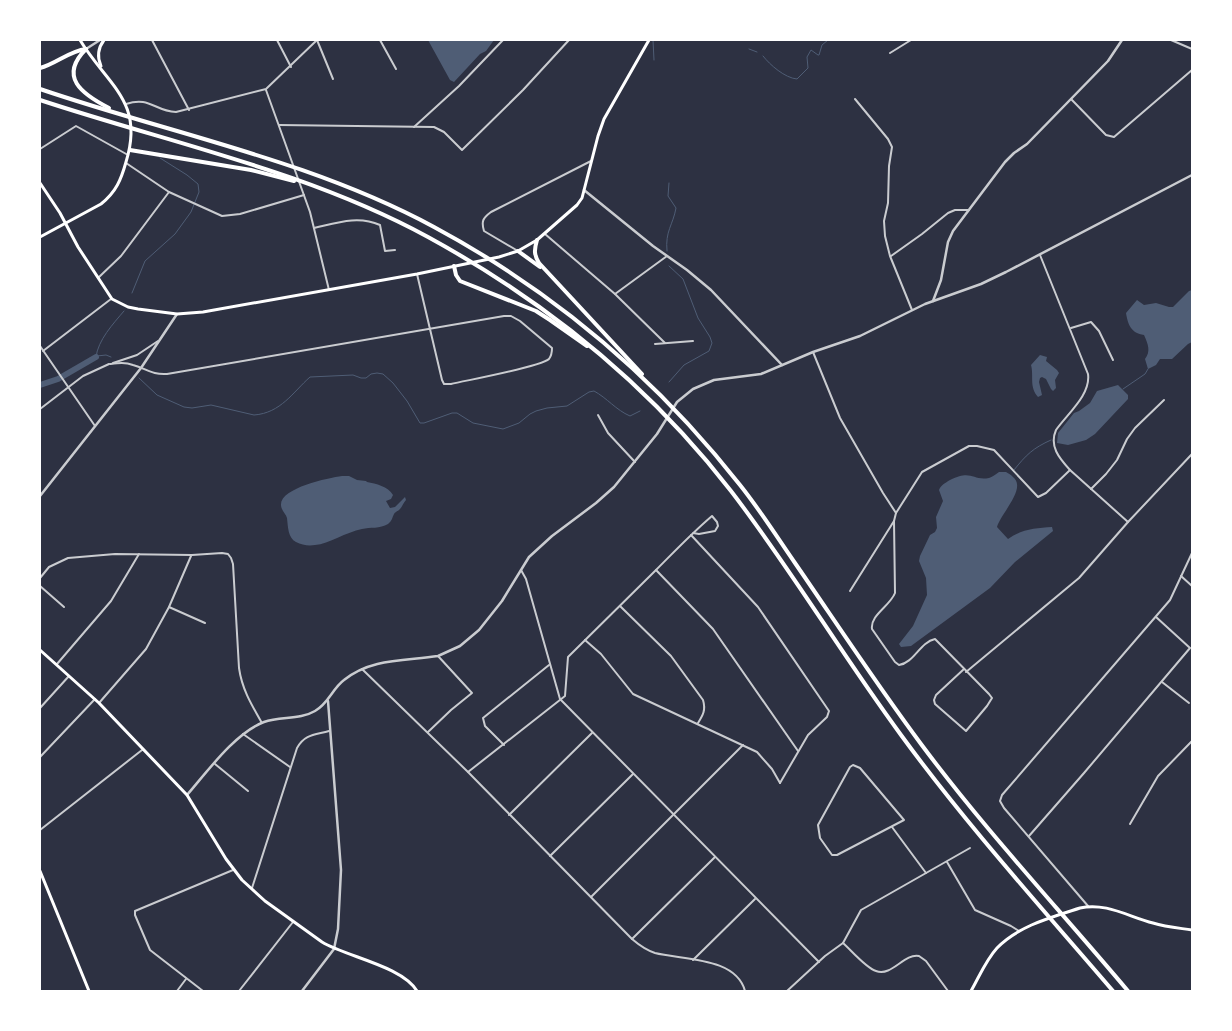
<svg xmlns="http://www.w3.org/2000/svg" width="1232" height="1031" font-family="Bitter,serif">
	<rect width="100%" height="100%" fill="#2d3142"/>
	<g fill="#4f5d75">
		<polygon points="428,40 494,40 486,51 480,54 454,82 450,80"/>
		<path d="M1192 290V342L1188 344 1172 359H1160L1156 365 1148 369 1145 359C1151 351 1148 344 1144 335 1131 333 1128 325 1126 313L1137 300 1144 305 1156 303 1169 307H1173L1189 291Z"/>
		<path d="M1040 355 1047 357 1046 361 1057 370 1059 373 1055 380 1056 388 1053 391 1051 389 1046 379 1042 377 1040 378 1039 382 1042 395 1038 397C1029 387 1034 376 1031 365Z"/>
		<polygon points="1118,385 1128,395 1128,399 1095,434 1086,440 1068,445 1057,443 1058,433 1074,413 1079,411 1090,403 1097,391"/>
		<path d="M999 472H1006C1010 474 1017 479 1017 484 1019 496 1000 516 997 527L1008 539C1022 529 1036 528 1052 527L1053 531 1015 562 990 588 911 646 901 647 899 644 913 626 927 595 926 578 919 561 920 556 930 535 935 532 937 528 936 517 943 501 939 490C941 485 945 483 950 480 972 469 972 481 989 478 992 477 996 474 999 472Z"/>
		<path d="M342 476H349L357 480 366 481 367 482C376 484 388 486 393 495L391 499 386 501 390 508 395 507 405 497 406 500C403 503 402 507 400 509 397 512 396 511 394 514 392 518 392 521 388 524 380 529 370 527 362 529 346 532 329 544 315 545 308 546 302 545 296 542 288 538 288 527 287 518 286 514 281 510 281 505 280 488 328 478 342 476Z"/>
	</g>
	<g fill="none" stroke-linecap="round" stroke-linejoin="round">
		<g stroke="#4f5d75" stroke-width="1">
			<polyline points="653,40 654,60"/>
			<polyline points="749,49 757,52"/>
			<path d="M763 56C770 65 785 78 797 79L808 68 807 57 811 50 818 55H819L822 45 828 40"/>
			<path d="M667 251C665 231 673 225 676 208L668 196 669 183"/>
			<polyline points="132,293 145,261 175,234 191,212 199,192 198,184 187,175 160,158"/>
			<polyline points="97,356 106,355 111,357"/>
			<path d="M96 357C98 340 113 324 124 311"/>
			<path d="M139 378 157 395 184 407 192 408 211 405 254 415C281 413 293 392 310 377L353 375 361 378H366L371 374 377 373 383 374 393 383 407 401 420 423H424L452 413H457L473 423 503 429 519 423 530 414 536 411 547 408 567 406 589 392 594 391C607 398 616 410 630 416L640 411"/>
			<polyline points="669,382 684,365 709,351 712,343 710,337 698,318 683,279 669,266"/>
			<polyline points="1123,389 1145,374 1148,369"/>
			<path d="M1014 470C1026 455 1033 448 1051 440"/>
		</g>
		<polyline stroke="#4f5d75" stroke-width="6" points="40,385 58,379 96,357"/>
		<g stroke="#caccd0" stroke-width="2">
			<polyline points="152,40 189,110"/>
			<polyline points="277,40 291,67"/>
			<polyline points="317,40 333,79"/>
			<polyline points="380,40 396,69"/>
			<polyline points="1171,40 1192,49"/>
			<polyline points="890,53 911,40"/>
			<polyline points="266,90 310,212 329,290"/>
			<polyline points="855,99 888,139 892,147 889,166 888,203 884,221 885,236 890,256 912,310"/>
			<polyline points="1071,99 1106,135 1114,137 1192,70"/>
			<path d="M126 104C150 96 154 111 176 112L266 89 317 40"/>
			<polyline points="279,125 434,127 444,132 462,150 523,90 569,40"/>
			<polyline points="414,127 459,86 503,40"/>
			<polyline points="40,149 76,126 128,155"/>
			<polyline points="126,163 169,192 222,216 240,214 304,195"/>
			<path d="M314 228C336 223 358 215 380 225L385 251 395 250"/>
			<polyline points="545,234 615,294 665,343"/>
			<path d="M518 251 484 231C481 221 483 218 491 212L591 161"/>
			<path d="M1040 255 1088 374C1091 395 1067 414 1056 430 1049 446 1059 458 1070 470L1128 522"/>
			<polyline points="891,256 922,234 948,213 955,210 969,210"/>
			<polyline points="98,278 121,256 169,192"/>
			<polyline points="615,294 667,256"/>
			<polyline points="1071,328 1091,322 1099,331 1113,360"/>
			<polyline points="655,344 693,341"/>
			<polyline points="40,346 95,426"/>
			<polyline points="43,351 111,299"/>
			<polyline points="813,352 840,418 883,493 896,513"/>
			<polyline points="113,363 137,355 158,341"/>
			<path d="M110 364C118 363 125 362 133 365 147 369 152 375 167 374L504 316H511L520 321 552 348C552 352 552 355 549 359 540 367 468 380 451 384H444L442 380 417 274"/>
			<polyline points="40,409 83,376 109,364"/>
			<polyline points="598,415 608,433 635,462"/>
			<polyline points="1091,489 1106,474 1117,460 1127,439 1135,428 1164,400"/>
			<polyline points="691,535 758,607 829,711 827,717 808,735 780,783"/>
			<polyline points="521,570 526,579 560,699 819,962"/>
			<polyline points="656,570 713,629 798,751"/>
			<polyline points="1181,576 1192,586"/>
			<path d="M40 578 49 567 68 558 115 554 192 555 222 553 228 554 231 558 233 564 239 668C242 689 251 704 262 723"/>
			<polyline points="40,586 64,607"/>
			<polyline points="850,591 894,521"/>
			<path d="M620 606 671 656 703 700C706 710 703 715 698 723"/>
			<polyline points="169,607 205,623"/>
			<polyline points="585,640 601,654 633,694 757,752 772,769 780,783"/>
			<polyline points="57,664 111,601 139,554"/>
			<path d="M362 669 468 772 632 939C639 945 646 950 655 953 683 960 736 957 745 991"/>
			<path d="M964 669 936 695 934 700 935 704 966 731 987 706 992 698 989 694 935 639C920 642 914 663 899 665L895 662 872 629C870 615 890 606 895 593L894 521 896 513 922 472 969 446H977L994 450 1038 497 1046 493 1070 470"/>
			<polyline points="966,672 1079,578 1128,522 1192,454"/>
			<polyline points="1162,682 1189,703"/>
			<polyline points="99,703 146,649 169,607 191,556"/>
			<polyline points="40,708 69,676"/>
			<polyline points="428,732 451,710 472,693 438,656"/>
			<polyline points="243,734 290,767"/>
			<polyline points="504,745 485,726 483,718 549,665"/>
			<polyline points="40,757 95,699"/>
			<polyline points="215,764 248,791"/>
			<polygon points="853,765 860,768 904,820 837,855 832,855 820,838 818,825 850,767"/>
			<path d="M468 772 565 696 568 657C597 628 627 599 656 570 674 552 692 533 712 516L717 522 718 526 715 531 699 534 693 533"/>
			<polyline points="509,815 592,733"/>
			<polyline points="1130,824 1158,776 1192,741"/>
			<polyline points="892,827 926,873"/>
			<polyline points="40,830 142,750"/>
			<polyline points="1029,836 1084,773 1190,648 1156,617"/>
			<polyline points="550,856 633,774"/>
			<polyline points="947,862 975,910 1011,926 1019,931"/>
			<path d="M252 888 297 748C305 734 315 735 329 731"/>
			<polyline points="591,897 743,745"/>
			<polyline points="1088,906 1004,808 1000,801 1002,795 1170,600 1192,553"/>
			<polyline points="632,939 715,857"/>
			<path d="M843 943C851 950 866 968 876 971 892 977 904 953 919 956L926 961 948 991"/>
			<polyline points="693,960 755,899"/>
			<polyline points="177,991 186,979"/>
			<polyline points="203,991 150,950 135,915 135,911 233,870"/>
			<polyline points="239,991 293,922"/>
			<polyline points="787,991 825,956 843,943 861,910 970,848"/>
		</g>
		<g stroke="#caccd0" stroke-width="2.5">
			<polyline points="86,49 100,40"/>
			<polyline points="584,190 653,246 687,270 711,290 782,365"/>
			<polyline points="933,301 941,280 948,242 953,231 1005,162 1014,153 1027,144 1108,61 1122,40"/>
			<polyline points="40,496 141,368 177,314"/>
			<path d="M187 795C207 772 235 733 264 722 280 716 300 720 315 711 329 703 332 689 344 680 371 658 405 661 438 656L460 646 479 630 502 601 529 557 552 536 596 503 614 487 657 434 677 402 693 389 714 380 761 374 813 352 860 336 925 304 981 284 1006 272 1192 175"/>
			<polyline points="302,991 334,949 338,929 341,870 328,701"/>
		</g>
		<g stroke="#fff" stroke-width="3">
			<path d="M101 66C97 57 98 48 104 40"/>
			<polyline points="40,183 60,213 78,247 112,299 128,307 138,309 177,314 203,312 417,274 499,257 518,251 537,240 577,205 582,198 598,136 604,119 649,40"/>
			<path d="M40 237 101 204C116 192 121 180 126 162 145 101 107 85 80 40"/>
			<path d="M40 650 99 703 187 795 226 859 242 880 265 901 322 942C347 957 402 966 417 991"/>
			<path d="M971 991C979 977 986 960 997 948 1018 926 1052 917 1080 908 1106 902 1129 917 1153 923 1166 927 1179 928 1192 930"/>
		</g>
		<polyline stroke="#fff" stroke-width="3" points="40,871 89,991"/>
		<g stroke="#fff" stroke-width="4">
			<path d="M86 49C58 77 82 94 109 108"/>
			<path d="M40 68C56 64 69 51 86 49"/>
			<path d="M40 89C172 134 310 160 434 227 553 291 657 379 740 485 760 510 777 537 795 563 837 624 877 685 921 744 985 830 1059 909 1128 991"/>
			<path d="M40 100C170 143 307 171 428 237 545 301 649 385 731 491 791 569 842 655 901 735 966 824 1041 907 1113 991"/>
			<polyline points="130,150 251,170 294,181"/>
			<path d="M537 240C534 250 534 255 539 263L642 374"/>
			<polyline points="518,251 540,267"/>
			<polyline points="454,266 456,275 460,281 536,311 550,320 587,346"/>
		</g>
	</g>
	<rect width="1232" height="1031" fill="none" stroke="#ffffff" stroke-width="82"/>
</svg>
